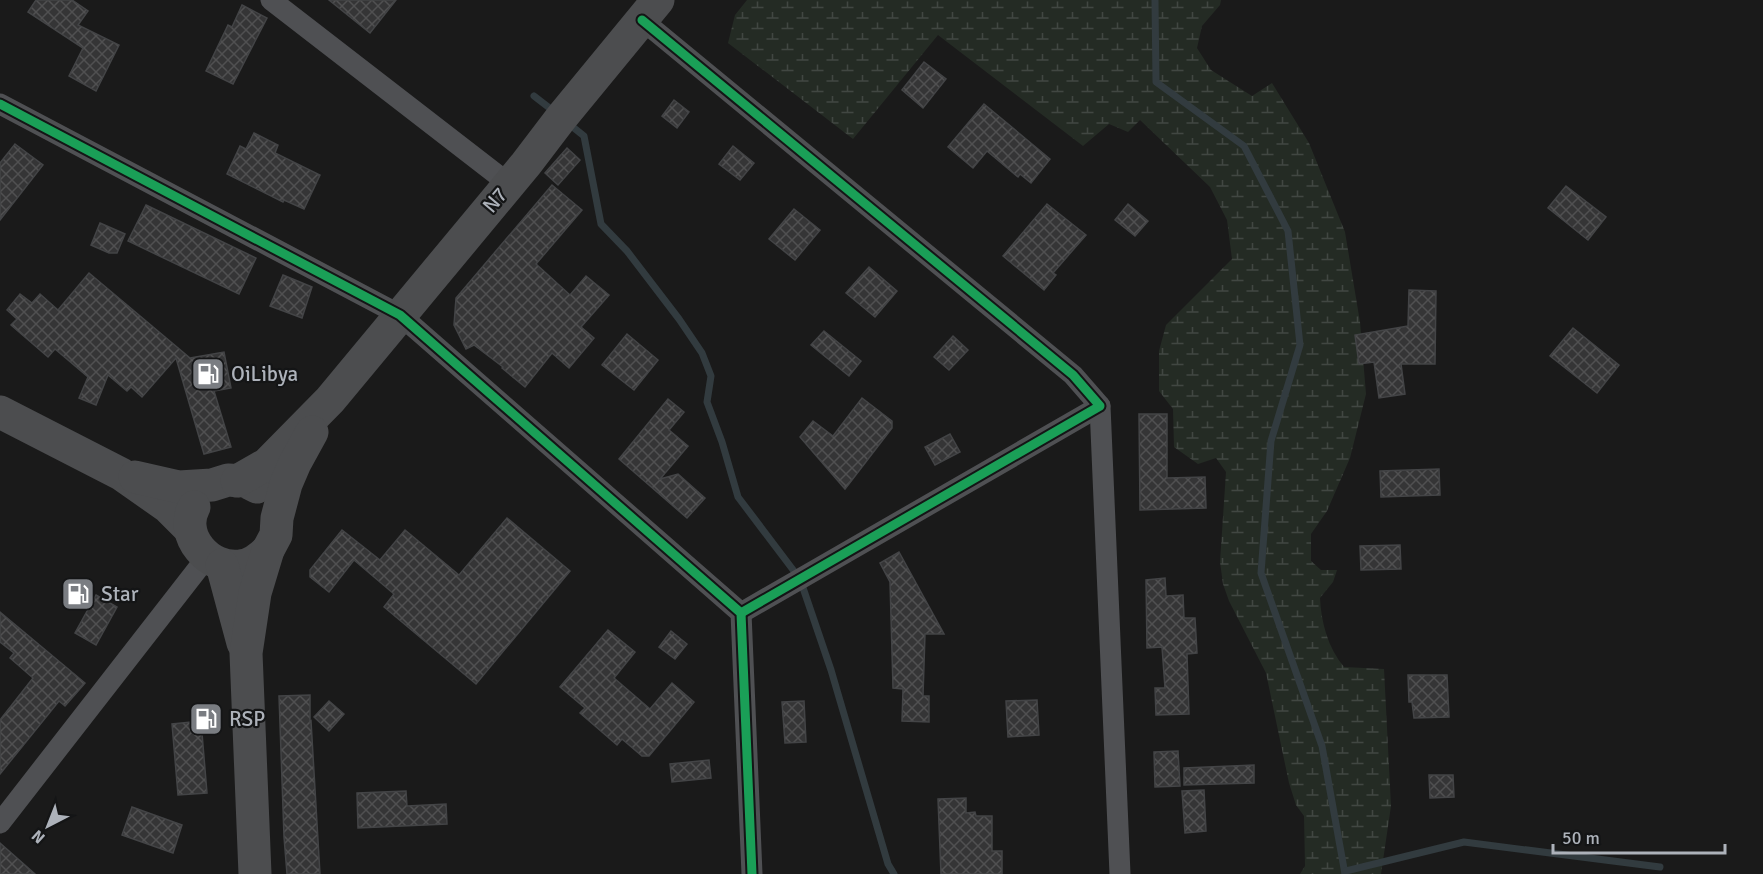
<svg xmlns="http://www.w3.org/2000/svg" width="1763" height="874" font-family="Signika,sans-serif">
	<defs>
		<pattern id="wetland-marsh" width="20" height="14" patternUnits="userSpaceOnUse" patternTransform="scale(1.5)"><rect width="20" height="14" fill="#242b24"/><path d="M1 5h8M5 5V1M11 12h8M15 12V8" fill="none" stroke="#414742"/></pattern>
		<pattern id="building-cross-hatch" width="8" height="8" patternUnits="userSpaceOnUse" patternTransform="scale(1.5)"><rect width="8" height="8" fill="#353536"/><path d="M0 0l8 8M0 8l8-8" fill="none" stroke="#505051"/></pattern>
	</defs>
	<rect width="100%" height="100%" fill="#1a1a1a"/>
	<path fill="url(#wetland-marsh)" d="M747 0H1221L1220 5 1202 26 1197 48 1211 70 1252 96 1272 83 1309 143 1345 232 1360 322 1366 394 1350 458 1327 511 1311 534V561L1321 570H1337L1333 582 1320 598C1321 622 1328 648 1344 667L1384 669 1391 806 1381 874H1300L1305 866 1304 816 1296 805 1289 783 1266 673 1229 601 1223 584 1220 562 1226 472 1216 458 1198 464 1174 447 1173 409 1159 391V351L1166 325 1232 259 1227 220 1210 187 1140 120 1128 132 1109 124 1083 146 938 35 853 139 728 43 735 15Z"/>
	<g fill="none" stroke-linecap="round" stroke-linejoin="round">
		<g stroke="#323b3f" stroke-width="7">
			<polyline points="1155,0 1156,82 1244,146 1288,231 1300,345 1271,441 1261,573 1322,746 1345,874"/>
			<polyline points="534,96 556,113"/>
			<polyline points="569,124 584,136 601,224 627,251 679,319 702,353 711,376 707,402 722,442 738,497 800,579 831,670 888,864 894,874"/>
			<polyline points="1346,871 1464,842 1660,867"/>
		</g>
	</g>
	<g fill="url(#building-cross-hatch)" stroke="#434446" stroke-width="1.5">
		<polygon points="36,0 72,0 88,11 78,25 119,45 96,91 69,76 83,48 28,12"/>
		<polygon points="329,0 396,0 370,33"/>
		<polygon points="242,5 267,18 233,84 206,71 228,25 232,27"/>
		<polygon points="924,62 946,79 923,108 902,90"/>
		<polygon points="674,100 689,112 677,128 662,116"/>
		<polygon points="984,104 1050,159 1031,183 1020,174 1018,177 987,151 973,168 948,147"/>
		<polygon points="254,133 278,145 275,153 320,175 304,209 284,200 283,202 227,174 240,146 246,149"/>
		<polygon points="15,144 43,165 0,220 0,163"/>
		<polygon points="733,146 754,163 740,180 719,164"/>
		<polygon points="567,148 580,160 558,185 545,173"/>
		<polygon points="552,185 582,210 536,264 570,295 586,276 609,295 581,327 594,338 569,368 552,353 525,387 502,368 503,367 474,345 466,349 454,325 456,298"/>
		<polygon points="1566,186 1606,217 1588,240 1548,208"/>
		<polygon points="1047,204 1086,235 1053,273 1056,275 1044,290 1003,256"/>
		<polygon points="1128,204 1148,221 1135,236 1115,220"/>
		<polygon points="146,205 256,258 239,294 128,241"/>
		<polygon points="794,209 820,230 795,260 769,239"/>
		<polygon points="100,223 125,234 117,253 109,253 91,245"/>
		<polygon points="869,267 897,291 875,317 846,293"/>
		<polygon points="89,273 190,358 224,352 231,388 214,391 231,447 204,454 176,358 142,397 131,387 127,391 108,375 96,405 79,398 88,377 55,349 48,357 11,325 17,319 7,310 20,294 32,303 40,294 58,310"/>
		<polygon points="283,275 312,287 302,318 270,306"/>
		<polygon points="1409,290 1436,291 1435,364 1401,364 1405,394 1379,398 1374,362 1359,364 1355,335 1408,326"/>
		<polygon points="1573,328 1619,365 1597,393 1550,356"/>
		<polygon points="824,331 861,361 849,376 811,345"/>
		<polygon points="627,334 658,360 634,390 602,365"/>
		<polygon points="953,336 968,350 949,370 934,357"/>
		<polygon points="862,398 892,421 892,428 845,489 800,437 813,421 833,436"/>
		<polygon points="668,399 684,412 669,430 688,446 660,479 678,474 705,498 687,518 619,459"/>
		<polygon points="1139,414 1167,414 1167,478 1205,477 1206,508 1140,510"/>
		<polygon points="950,434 960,452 935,465 925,447"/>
		<polygon points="1439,469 1440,495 1381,497 1380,471"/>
		<polygon points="507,518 570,571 476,684 384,607 394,594 354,560 329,592 310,577 310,570 342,530 380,560 405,530 459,575"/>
		<polygon points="1400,545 1401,569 1361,570 1360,546"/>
		<polygon points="899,552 944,634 925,634 923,696 929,696 929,722 902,721 903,689 893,688 890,582 880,563"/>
		<polygon points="1165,578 1166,596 1183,595 1184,618 1195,618 1197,653 1187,654 1189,714 1156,715 1155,688 1165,688 1162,647 1147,648 1146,580"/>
		<polygon points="96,595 117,607 96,645 75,633"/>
		<polygon points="0,612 85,683 65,706 59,701 0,774 0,720 33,678 10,658 14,653 0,642"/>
		<polygon points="608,630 635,652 614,678 650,709 672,683 694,702 649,756 642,756 622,739 617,745 580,713 585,708 560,687"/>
		<polygon points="671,631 687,644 675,659 659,647"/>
		<polygon points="1408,675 1447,675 1449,717 1414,718 1412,702 1409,702"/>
		<polygon points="310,695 310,722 311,721 320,874 287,874 284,837 279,696"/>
		<polygon points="1037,700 1039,735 1008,737 1006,701"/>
		<polygon points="329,701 344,714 329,731 314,717"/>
		<polygon points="804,701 806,742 785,743 782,702"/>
		<polygon points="201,721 207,793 178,795 172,724"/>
		<polygon points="1178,751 1180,786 1155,787 1154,752"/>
		<polygon points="709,760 711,778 672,782 670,764"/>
		<polygon points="1254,765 1254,783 1184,785 1184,768"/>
		<polygon points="1429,775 1453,775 1454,797 1430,798"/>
		<polygon points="1204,790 1206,831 1185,833 1182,791"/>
		<polygon points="406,791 407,806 446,804 447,824 358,828 357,793"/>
		<polygon points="966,798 966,813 975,812 976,816 992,816 992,851 1002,851 1002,874 941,874 938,799"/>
		<polygon points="132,807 182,825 173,853 122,835"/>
		<polygon points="0,843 35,874 0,874"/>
	</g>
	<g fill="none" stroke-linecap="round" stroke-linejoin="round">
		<g stroke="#4f5053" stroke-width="21">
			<polyline points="271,0 509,184"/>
			<polyline points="642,20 1073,375 1100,406 741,613"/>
			<polyline points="0,104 400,315 741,613 752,874"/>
			<polyline points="1100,406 1120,874"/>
			<polyline points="0,823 207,557"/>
		</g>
		<g stroke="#4c4d4f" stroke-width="33">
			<polyline points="0,412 121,474 168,507 190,529"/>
			<polyline points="135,477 179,487 212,485 228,480 245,481 257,487"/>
			<polyline points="237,481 267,464 330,400 526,164 561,118 658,0"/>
			<path d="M194 507C179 536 209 570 240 566 252 565 260 558 268 550"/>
			<polyline points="222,565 243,643"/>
			<polyline points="255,874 246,653 255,593 268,550 276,535 277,518 286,484 295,463 312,432"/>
		</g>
		<defs>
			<g id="cycleway">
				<polyline points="642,20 1073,375 1100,406 741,613"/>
				<polyline points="0,104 400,315 741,613 752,874"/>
			</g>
		</defs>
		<use href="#cycleway" stroke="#141516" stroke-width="13"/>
		<use href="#cycleway" stroke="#1a9f57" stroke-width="9"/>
	</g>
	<defs>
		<symbol id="fuel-square" viewBox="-11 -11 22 22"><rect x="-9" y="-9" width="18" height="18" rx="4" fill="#7a7d82" stroke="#141516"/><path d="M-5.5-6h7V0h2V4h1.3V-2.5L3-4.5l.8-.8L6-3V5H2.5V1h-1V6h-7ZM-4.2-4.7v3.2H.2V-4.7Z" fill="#fff"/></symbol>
	</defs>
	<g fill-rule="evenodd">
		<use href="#fuel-square" x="189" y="355" width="38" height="38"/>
		<use href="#fuel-square" x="59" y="575" width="38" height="38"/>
		<use href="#fuel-square" x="187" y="700" width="38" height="38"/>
	</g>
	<g text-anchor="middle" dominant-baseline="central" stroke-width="4.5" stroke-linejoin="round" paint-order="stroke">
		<g font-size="21" fill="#adb2ba" stroke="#141516">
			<text transform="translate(495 200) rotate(-50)">N7</text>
		</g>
		<g font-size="21" fill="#adb2ba" stroke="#141516" text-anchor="start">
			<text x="231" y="374">OiLibya</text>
			<text x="101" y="594">Star</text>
			<text x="229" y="719">RSP</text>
		</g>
	</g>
	<g transform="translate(48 826) rotate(222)" stroke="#141516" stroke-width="4.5" paint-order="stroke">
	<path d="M0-4.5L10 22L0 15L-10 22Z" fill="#adb2ba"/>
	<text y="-9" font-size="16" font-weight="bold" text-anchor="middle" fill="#adb2ba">N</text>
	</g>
	<path d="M1553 844v9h172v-9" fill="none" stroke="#adb2ba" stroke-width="3"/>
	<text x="1562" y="844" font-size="18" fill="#adb2ba" stroke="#141516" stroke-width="4.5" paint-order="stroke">50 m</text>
</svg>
